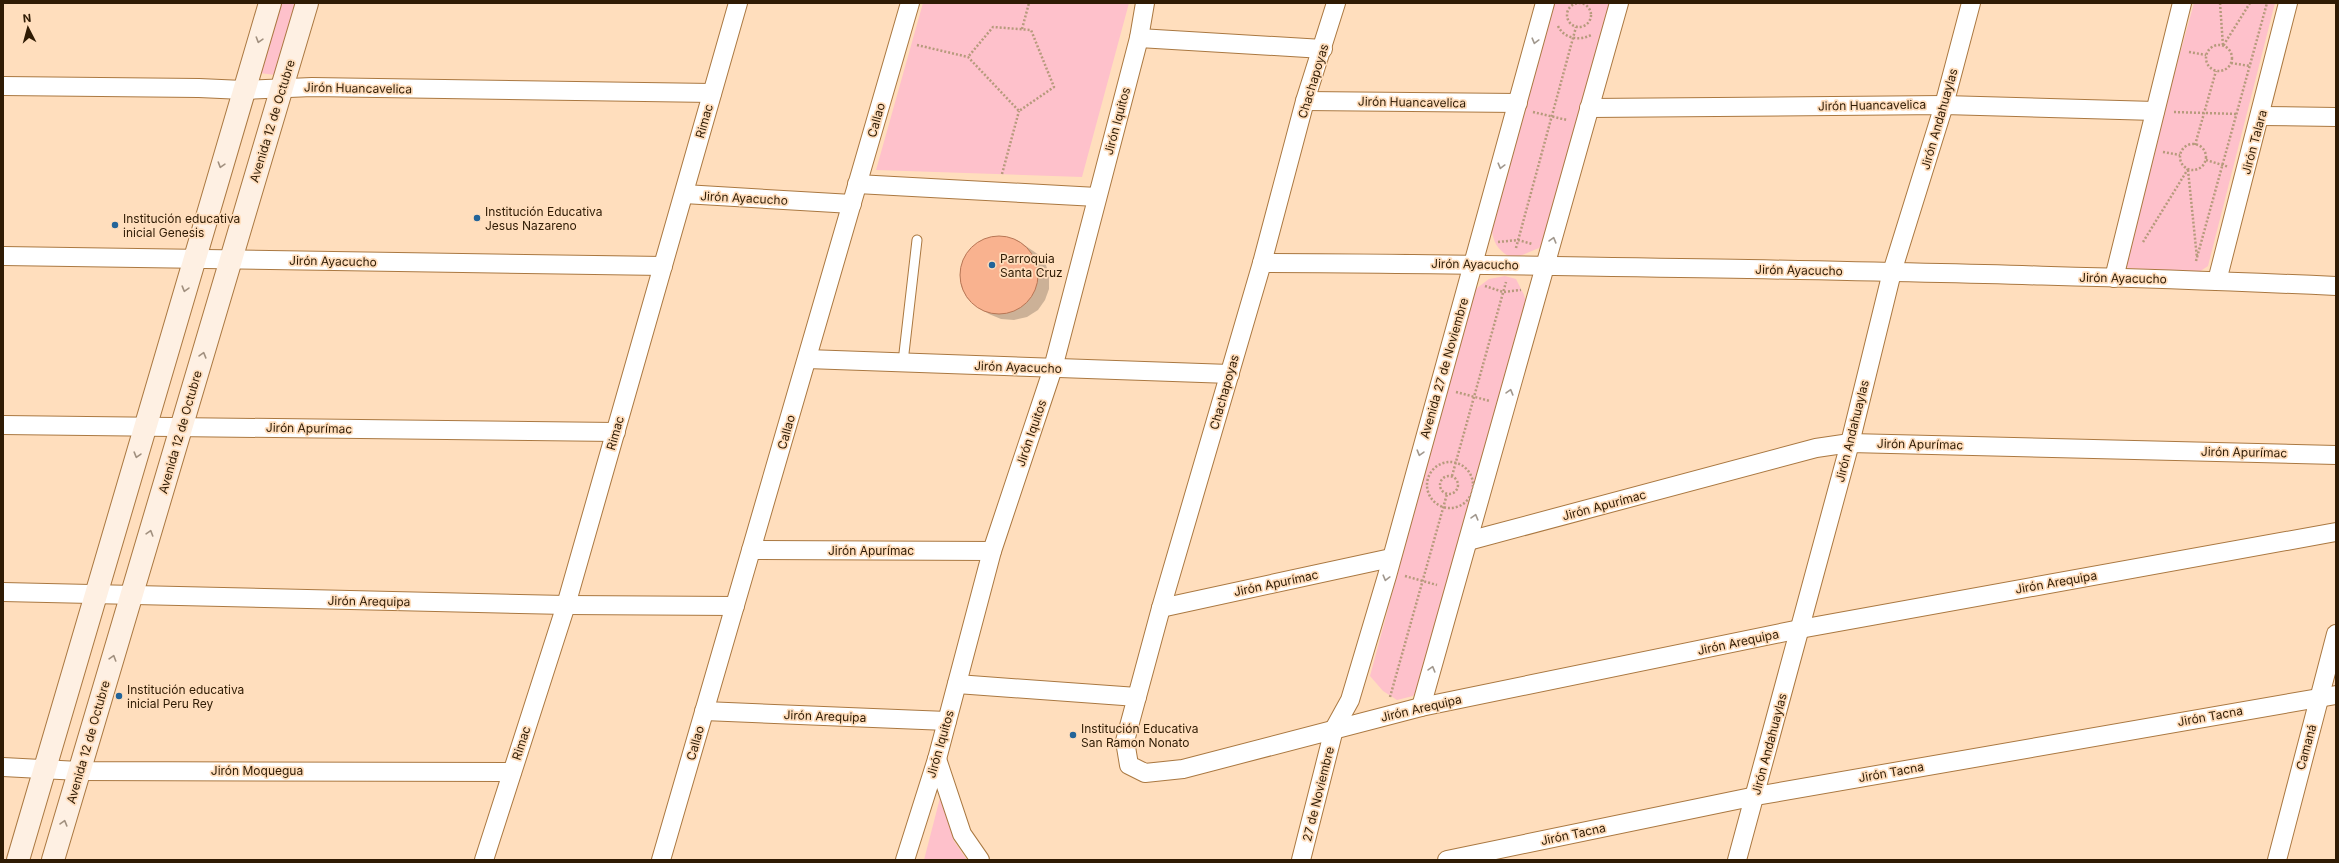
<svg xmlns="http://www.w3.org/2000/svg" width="2339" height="863" font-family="Inter,sans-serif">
	<rect width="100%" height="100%" fill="#ffdebd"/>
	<g fill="#fec1cb">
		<polygon points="273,3 296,3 275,75 252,72"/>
		<polygon points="923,3 1129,3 1082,177 876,170"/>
		<path d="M1553 3H1612L1545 239 1539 248 1513 259C1496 249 1493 243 1491 223Z"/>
		<polygon points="2194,3 2275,3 2208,266 2199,272 2128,268 2122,262"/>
		<polygon points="1505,276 1516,279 1524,295 1528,310 1423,681 1413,696 1397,700 1383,691 1370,676 1473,291 1489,279"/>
		<polygon points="941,794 954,841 967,860 924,860"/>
	</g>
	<polygon fill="#0003" points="993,237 1005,237 1017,240 1039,255 1046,265 1049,276 1049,289 1045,300 1038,310 1027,317 1014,320 1001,319 989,314 977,307 967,298 961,286 960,273 963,260 970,249 980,241"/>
	<circle fill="#f9b28f" stroke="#b87655" cx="999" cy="275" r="39"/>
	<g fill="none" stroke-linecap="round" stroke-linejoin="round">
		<defs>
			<polyline id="service" points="903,362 917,240"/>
			<g id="minor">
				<polyline points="1336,3 1305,101 1262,263 1161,608 1125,741 1129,765 1145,773 1183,769 1421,707 1800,629 2336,532"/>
				<polyline points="1139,38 1323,49"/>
				<polyline points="3,86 199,88 243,90 312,87 712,93"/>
				<polyline points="1305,101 1518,103"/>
				<polyline points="1589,108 1944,105 2155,111"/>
				<polyline points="2261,116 2336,117"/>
				<polyline points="857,184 1097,197"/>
				<polyline points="684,194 852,204"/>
				<polyline points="3,256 663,266"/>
				<path d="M1262 263C1424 263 1586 267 1748 269 1944 273 2140 277 2336 286"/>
				<polyline points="2114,278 2182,3"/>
				<polyline points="2217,281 2288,3"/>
				<polyline points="807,359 1230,374"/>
				<polyline points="3,425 616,432"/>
				<polyline points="1468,541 1816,448 1850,443 2336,455"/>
				<polyline points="751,550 992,551"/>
				<polyline points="3,592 566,605 735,606"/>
				<polyline points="1161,608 1391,558"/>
				<polyline points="957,684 1137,697"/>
				<polyline points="1421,707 1619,3"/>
				<polyline points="704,711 947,721"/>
				<polyline points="937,759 962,834 980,860"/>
				<polyline points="3,767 79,771 512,772"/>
				<polyline points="484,860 566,605 738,3"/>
				<polyline points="661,860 910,3"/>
				<polyline points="905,860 937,759 992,551 1053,368 1139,38 1145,3"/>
				<polyline points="1301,860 1334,729 1350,700 1387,576 1545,3"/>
				<polyline points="1447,860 1756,796 2336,695"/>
				<polyline points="1737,860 1850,443 1892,272 1944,105 1971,3"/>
				<polyline points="2277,860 2336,634"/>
			</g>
			<g id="secondary">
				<polyline points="18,860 270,3"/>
				<polyline points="53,860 307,3"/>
			</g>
		</defs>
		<use href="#service" stroke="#aa7841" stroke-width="11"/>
		<use href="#minor" stroke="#aa7841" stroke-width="20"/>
		<use href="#secondary" stroke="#aa7841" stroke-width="24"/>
		<g stroke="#b69a7c" stroke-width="2.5" stroke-dasharray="2 2" stroke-linecap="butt">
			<polyline points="2220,3 2223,46 2250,3"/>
			<circle cx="1579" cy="15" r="12"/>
			<path d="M1558 26C1564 39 1580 41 1591 35"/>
			<polyline points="1022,29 1029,3"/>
			<circle cx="2219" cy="58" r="13"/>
			<polyline points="917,45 968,57 1019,111 1054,87 1031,30 993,27 968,57"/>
			<polyline points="2189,52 2206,55"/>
			<polyline points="2231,63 2250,66"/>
			<polyline points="1533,112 1567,120"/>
			<polyline points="2174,112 2237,114"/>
			<circle cx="2193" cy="157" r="13"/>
			<polyline points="2195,145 2216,71"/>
			<polyline points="2163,152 2180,155"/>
			<polyline points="2206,160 2229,167"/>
			<polyline points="2188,170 2197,258"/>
			<polyline points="1002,174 1019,111"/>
			<polyline points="1498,242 1518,240 1532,244"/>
			<polyline points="2143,242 2188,169"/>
			<polyline points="1516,248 1576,27"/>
			<polyline points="2196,261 2267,3"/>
			<polyline points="1485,286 1503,292 1521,290"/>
			<polyline points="1456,392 1490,401"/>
			<circle cx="1450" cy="485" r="23"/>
			<circle cx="1449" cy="485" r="9"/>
			<polyline points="1452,476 1506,282"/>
			<polyline points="1405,576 1437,585"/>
			<polyline points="1390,697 1447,494"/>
		</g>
		<use href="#service" stroke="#fff" stroke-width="9"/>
		<use href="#minor" stroke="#fff" stroke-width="18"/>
		<use href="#secondary" stroke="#fef0e3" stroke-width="22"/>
	</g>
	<defs><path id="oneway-chevron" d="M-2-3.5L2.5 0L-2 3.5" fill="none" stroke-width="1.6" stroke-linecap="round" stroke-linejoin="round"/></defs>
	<g stroke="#a1907f">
		<use href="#oneway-chevron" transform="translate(259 40) rotate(107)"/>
		<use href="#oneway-chevron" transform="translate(221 165) rotate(107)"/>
		<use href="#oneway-chevron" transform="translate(185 289) rotate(106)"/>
		<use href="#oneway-chevron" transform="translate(203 355) rotate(-74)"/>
		<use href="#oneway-chevron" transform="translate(137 455) rotate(106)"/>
		<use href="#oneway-chevron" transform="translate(150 533) rotate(-73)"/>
		<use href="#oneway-chevron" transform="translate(113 658) rotate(-73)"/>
		<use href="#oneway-chevron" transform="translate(64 823) rotate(-74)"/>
	</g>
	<g stroke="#a1988e">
		<use href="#oneway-chevron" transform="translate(1535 41) rotate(105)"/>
		<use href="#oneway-chevron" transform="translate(1501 166) rotate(105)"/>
		<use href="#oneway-chevron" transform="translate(1553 240) rotate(-74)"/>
		<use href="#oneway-chevron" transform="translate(1510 392) rotate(-74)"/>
		<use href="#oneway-chevron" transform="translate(1420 453) rotate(106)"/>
		<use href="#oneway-chevron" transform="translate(1475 517) rotate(-74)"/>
		<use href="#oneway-chevron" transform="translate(1386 578) rotate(105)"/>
		<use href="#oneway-chevron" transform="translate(1432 669) rotate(-74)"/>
	</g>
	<g fill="#236499" stroke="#ffdebd" stroke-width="1.5">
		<circle cx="477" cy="218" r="4"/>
		<circle cx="115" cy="225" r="4"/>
		<circle cx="992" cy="265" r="4"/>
		<circle cx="119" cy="696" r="4"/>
		<circle cx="1073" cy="735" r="4"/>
	</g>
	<g text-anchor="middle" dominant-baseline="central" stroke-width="3.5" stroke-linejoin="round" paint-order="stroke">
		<g font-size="12" fill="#2f1b04" stroke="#ffdebd">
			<text transform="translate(1313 81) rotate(-73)">Chachapoyas</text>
			<text transform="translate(358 88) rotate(1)">Jirón Huancavelica</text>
			<text transform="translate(1412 102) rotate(1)">Jirón Huancavelica</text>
			<text transform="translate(1872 105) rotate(-1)">Jirón Huancavelica</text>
			<text transform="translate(1939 119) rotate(-74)">Jirón Andahuaylas</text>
			<text transform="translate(876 120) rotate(-74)">Callao</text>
			<text transform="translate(272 121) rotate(-73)">Avenida 12 de Octubre</text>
			<text transform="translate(704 121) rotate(-74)">Rimac</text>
			<text transform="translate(1117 121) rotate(-75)">Jirón Iquitos</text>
			<text transform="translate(2254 142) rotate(-75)">Jirón Talara</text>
			<text transform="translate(744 198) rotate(3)">Jirón Ayacucho</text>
			<text transform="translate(333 261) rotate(1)">Jirón Ayacucho</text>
			<text transform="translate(1475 264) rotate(1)">Jirón Ayacucho</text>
			<text transform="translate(1799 270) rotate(1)">Jirón Ayacucho</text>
			<text transform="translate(2123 278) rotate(1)">Jirón Ayacucho</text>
			<text transform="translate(1018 367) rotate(2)">Jirón Ayacucho</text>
			<text transform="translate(1444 368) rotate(-74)">Avenida 27 de Noviembre</text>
			<text transform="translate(1224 392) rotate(-74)">Chachapoyas</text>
			<text transform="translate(309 428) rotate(1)">Jirón Apurímac</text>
			<text transform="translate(1852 431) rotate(-76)">Jirón Andahuaylas</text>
			<text transform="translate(180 432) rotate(-74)">Avenida 12 de Octubre</text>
			<text transform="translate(786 432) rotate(-74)">Callao</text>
			<text transform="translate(615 433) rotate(-74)">Rimac</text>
			<text transform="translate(1031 433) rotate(-71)">Jirón Iquitos</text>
			<text transform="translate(1920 444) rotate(1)">Jirón Apurímac</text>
			<text transform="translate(2244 452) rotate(1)">Jirón Apurímac</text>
			<text transform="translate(1604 505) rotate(-15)">Jirón Apurímac</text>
			<text x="871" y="550">Jirón Apurímac</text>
			<text transform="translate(2056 582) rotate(-10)">Jirón Arequipa</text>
			<text transform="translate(1276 583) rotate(-12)">Jirón Apurímac</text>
			<text transform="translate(369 601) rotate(1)">Jirón Arequipa</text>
			<text transform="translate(1738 642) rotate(-12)">Jirón Arequipa</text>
			<text transform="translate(1421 708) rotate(-13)">Jirón Arequipa</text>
			<text transform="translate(825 716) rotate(2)">Jirón Arequipa</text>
			<text transform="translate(2210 716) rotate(-10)">Jirón Tacna</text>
			<text transform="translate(88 742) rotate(-74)">Avenida 12 de Octubre</text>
			<text transform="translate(521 743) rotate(-72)">Rimac</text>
			<text transform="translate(695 743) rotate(-74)">Callao</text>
			<text transform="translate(940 744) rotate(-74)">Jirón Iquitos</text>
			<text transform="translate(1769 744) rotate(-75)">Jirón Andahuaylas</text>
			<text transform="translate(2306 747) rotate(-75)">Camaná</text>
			<text x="257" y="770">Jirón Moquegua</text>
			<text transform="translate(1891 772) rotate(-10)">Jirón Tacna</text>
			<text transform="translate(1318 794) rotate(-76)">27 de Noviembre</text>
			<text transform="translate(1573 834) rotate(-12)">Jirón Tacna</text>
		</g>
		<g font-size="12" fill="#2f1b04" stroke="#ffdebd" text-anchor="start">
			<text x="485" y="211">Institución Educativa<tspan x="485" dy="14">Jesus Nazareno</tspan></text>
			<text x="123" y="218">Institución educativa<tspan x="123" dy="14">inicial Genesis</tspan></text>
			<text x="1000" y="258">Parroquia<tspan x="1000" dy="14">Santa Cruz</tspan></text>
			<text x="127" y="689">Institución educativa<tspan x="127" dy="14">inicial Peru Rey</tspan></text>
			<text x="1081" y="728">Institución Educativa<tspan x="1081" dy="14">San Ramon Nonato</tspan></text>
		</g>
	</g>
	<rect width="2339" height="863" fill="none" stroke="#2f1b04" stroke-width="8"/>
	<g transform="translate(28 28) rotate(354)" stroke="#ffdebd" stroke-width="3" paint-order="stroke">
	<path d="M0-3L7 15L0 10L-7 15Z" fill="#2f1b04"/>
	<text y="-6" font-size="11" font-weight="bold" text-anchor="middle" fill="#2f1b04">N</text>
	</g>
</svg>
